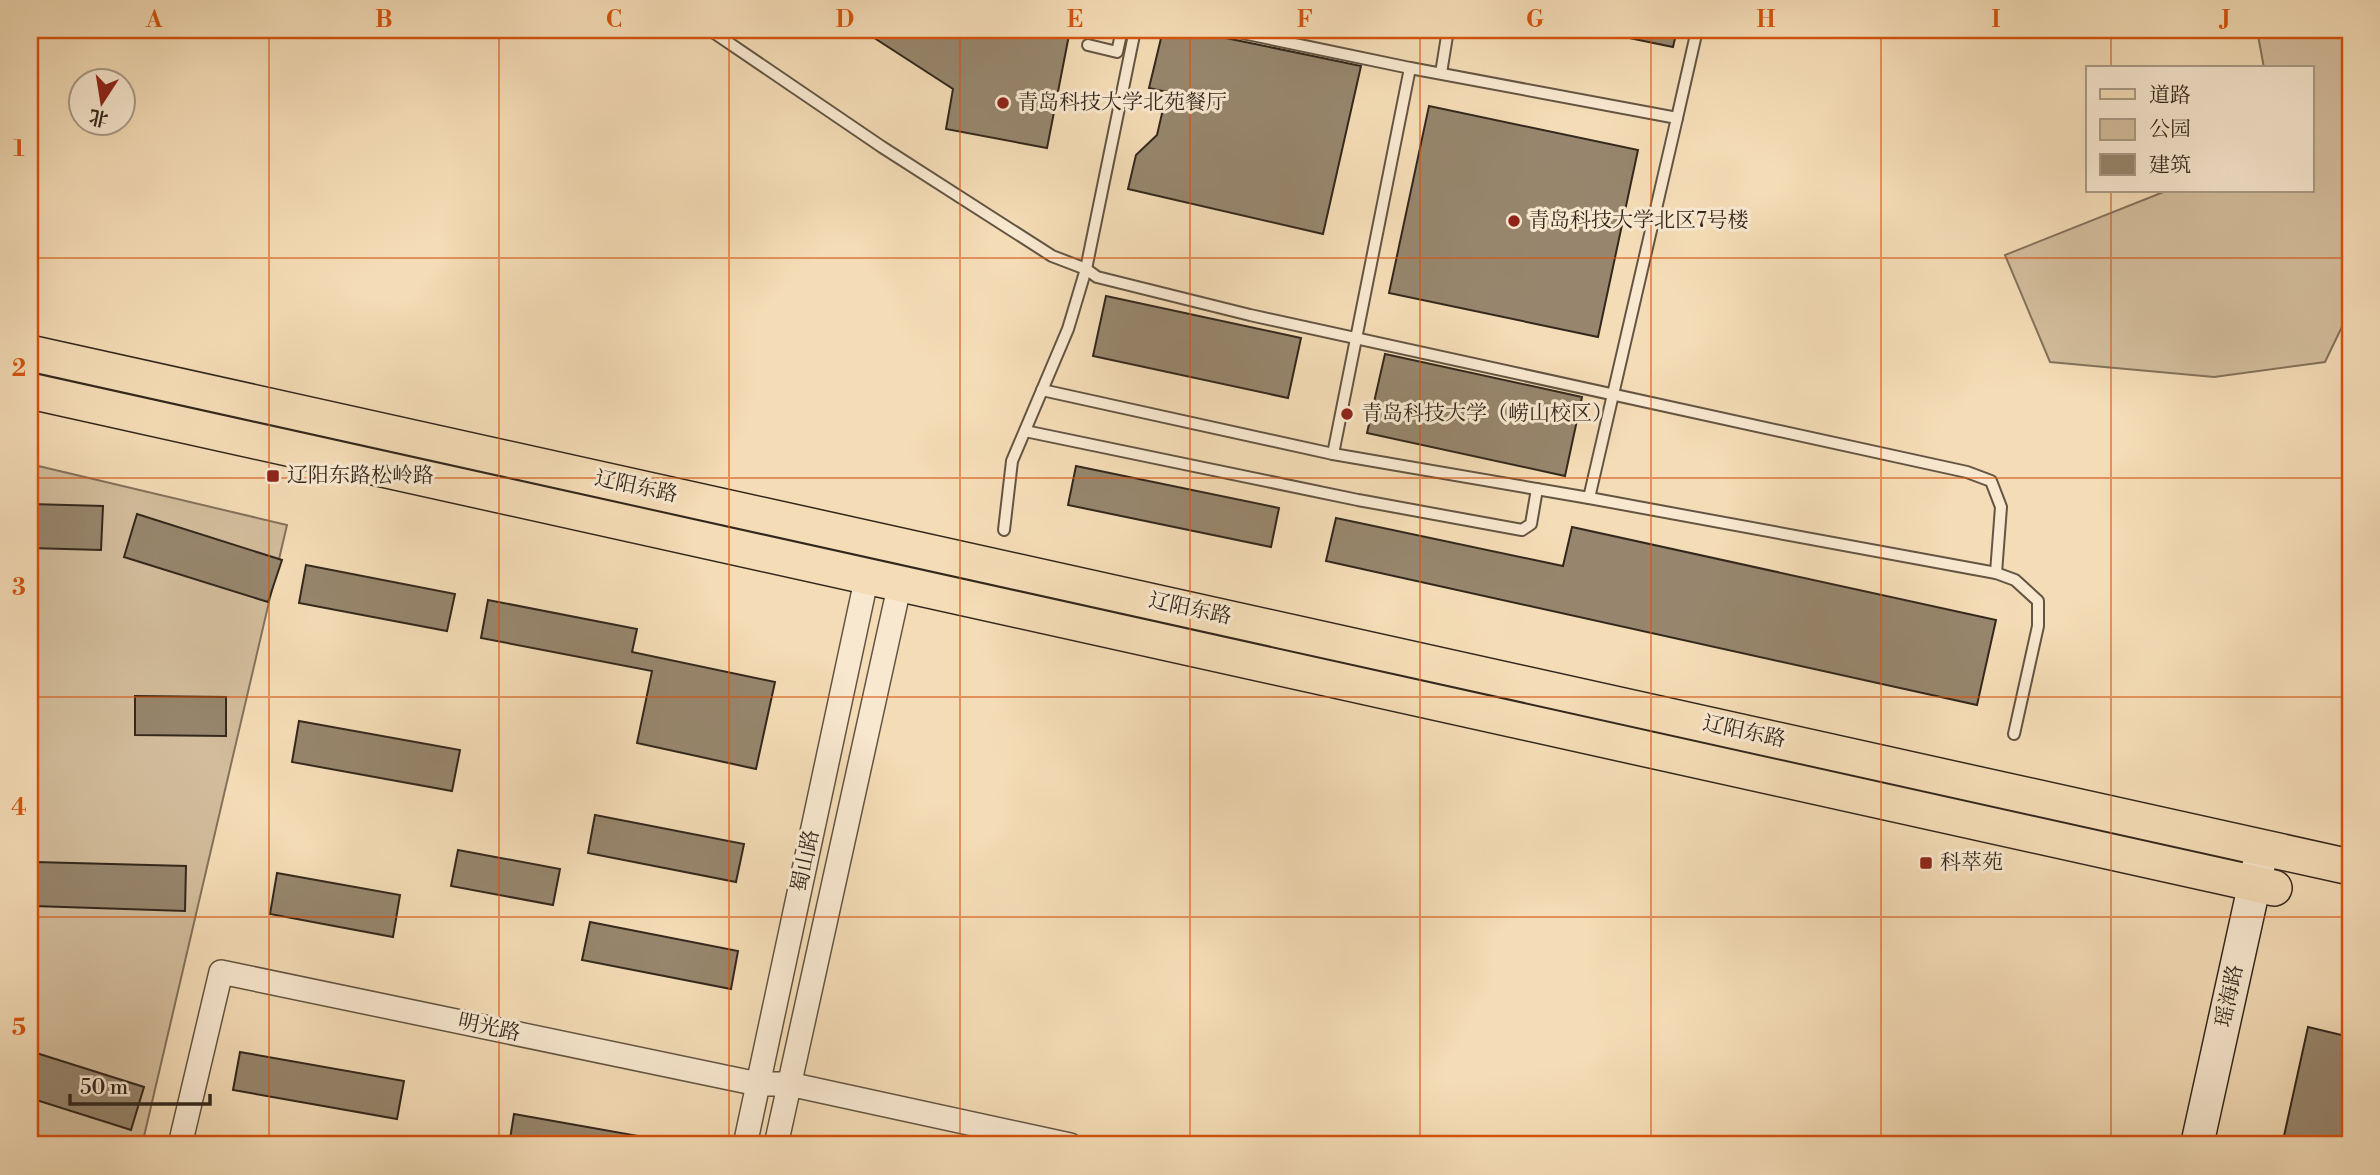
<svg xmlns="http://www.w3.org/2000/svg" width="2380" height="1175" font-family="'Libre Bodoni','Noto Serif SC',serif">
	<rect width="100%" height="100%" fill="#f4dcb6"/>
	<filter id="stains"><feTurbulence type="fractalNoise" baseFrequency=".00286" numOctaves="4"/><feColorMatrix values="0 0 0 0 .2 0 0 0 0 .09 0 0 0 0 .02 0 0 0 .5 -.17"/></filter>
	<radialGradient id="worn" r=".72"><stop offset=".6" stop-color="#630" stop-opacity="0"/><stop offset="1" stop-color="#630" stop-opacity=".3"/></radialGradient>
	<g fill="#d3bd9c" stroke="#83725c" stroke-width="2">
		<polygon points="2257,30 2350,30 2350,310 2325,362 2214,377 2050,362 2005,255 2166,191 2312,191 2312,68 2264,68"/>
		<polygon points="30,464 287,525 142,1145 30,1145"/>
	</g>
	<g fill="#97866d" stroke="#33281d" stroke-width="2">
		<polygon points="862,30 1070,30 1047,148 946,129 953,89"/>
		<polygon points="1163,30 1219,30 1226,38 1361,66 1323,234 1128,189 1136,155 1157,135 1167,92 1149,88"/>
		<polygon points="1624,30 1677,30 1673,47 1624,37"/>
		<polygon points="1429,106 1638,150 1598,337 1389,293"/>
		<polygon points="1106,296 1301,338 1288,398 1093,356"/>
		<polygon points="1385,354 1582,397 1565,476 1367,433"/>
		<polygon points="1076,466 1279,508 1271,547 1068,505"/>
		<polygon points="30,504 103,506 101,550 30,548"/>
		<polygon points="137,514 282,560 268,602 124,557"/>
		<polygon points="1336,518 1563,566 1572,527 1996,620 1977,705 1326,561"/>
		<polygon points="306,565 455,594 447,631 299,603"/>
		<polygon points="488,600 637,629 632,652 775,682 756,769 637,743 652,671 481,638"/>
		<polygon points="135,696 226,697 226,736 135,735"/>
		<polygon points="299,721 460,750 452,791 292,762"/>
		<polygon points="595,815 744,844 736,882 588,853"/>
		<polygon points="458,850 560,869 553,905 451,886"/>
		<polygon points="35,862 186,866 185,911 34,906"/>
		<polygon points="277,873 400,895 393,937 270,914"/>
		<polygon points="590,922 738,951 731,989 582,960"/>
		<polygon points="2308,1027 2350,1037 2350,1145 2282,1145"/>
		<polygon points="30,1051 144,1087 131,1130 30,1098"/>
		<polygon points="240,1052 404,1081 397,1119 233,1090"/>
		<polygon points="514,1114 644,1137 643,1145 509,1145"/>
	</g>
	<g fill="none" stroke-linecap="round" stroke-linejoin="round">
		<defs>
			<g id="lane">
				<polyline points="710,30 882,147 1052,256 1086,269 1097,277 1250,315 1967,472 1991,481 2001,507 1996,573"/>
				<polyline points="1228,30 1410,68 1333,454"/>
				<polyline points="1088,45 1117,52 1122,30"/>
				<polyline points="1441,73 1448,30"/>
				<polyline points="1677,118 1697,30"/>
				<polyline points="1042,390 1333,454 1589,498 1677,118 1410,68"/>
				<polyline points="1025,431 1358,500 1522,530 1531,524 1537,489"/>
				<polyline points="1589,498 1996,573 2015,580 2038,601 2038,626 2014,734"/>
				<polyline points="1004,530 1012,461 1068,329 1086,269 1135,30"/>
			</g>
			<g id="street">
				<polyline points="180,1145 221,972 758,1084 789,1084 1070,1145"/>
				<polyline points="745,1145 867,576"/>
				<polyline points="776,1145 900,583"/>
			</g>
			<polyline id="secondary" points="2197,1145 2260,859"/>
			<g id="primary">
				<polyline points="30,353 2350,867"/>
				<polyline points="30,391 2274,888"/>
			</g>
		</defs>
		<use href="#lane" stroke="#635543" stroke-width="14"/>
		<use href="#street" stroke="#635543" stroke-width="26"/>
		<use href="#secondary" stroke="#33281d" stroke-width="35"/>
		<use href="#primary" stroke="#33281d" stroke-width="38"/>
		<use href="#lane" stroke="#f8e8d0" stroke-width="10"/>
		<use href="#street" stroke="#f8e8d0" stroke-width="23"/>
		<use href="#secondary" stroke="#f8e8d0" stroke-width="32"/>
		<use href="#primary" stroke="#f4dcb6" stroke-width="35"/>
	</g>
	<path fill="none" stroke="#d6540e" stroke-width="2" stroke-opacity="0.55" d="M269 30V1145M499 30V1145M729 30V1145M960 30V1145M1190 30V1145M1420 30V1145M1651 30V1145M1881 30V1145M2111 30V68M2111 191V1145M30 258H2350M30 478H2350M30 697H2350M30 917H2350"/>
	<g fill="#8f2418" stroke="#f8e8d0" stroke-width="2.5">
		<circle cx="1003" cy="103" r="7"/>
		<circle cx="1514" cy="221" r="7"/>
		<circle cx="1347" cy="414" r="7"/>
		<rect x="266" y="469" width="14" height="14" rx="3.5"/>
		<rect x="1919" y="856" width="14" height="14" rx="3.5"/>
	</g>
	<g text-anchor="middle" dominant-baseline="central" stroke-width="6" stroke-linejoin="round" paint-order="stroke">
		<g font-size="21" fill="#33281d" stroke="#f8e8d0" text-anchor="start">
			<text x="1017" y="103">青岛科技大学北苑餐厅</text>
			<text x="1528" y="221">青岛科技大学北区7号楼</text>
			<text x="1361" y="414">青岛科技大学（崂山校区）</text>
			<text x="287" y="476">辽阳东路松岭路</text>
			<text x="1940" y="863">科萃苑</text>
		</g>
		<g font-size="21" fill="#33281d" stroke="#f8e8d0">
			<text transform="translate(636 487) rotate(12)">辽阳东路</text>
			<text transform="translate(1190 609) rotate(12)">辽阳东路</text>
			<text transform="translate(1744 732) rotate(12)">辽阳东路</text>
			<text transform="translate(806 861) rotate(-78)">蜀山路</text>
			<text transform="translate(2230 996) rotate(-78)">瑶海路</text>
			<text transform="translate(489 1028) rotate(12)">明光路</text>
		</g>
	</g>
	<rect width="2380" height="1175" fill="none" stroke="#f4dcb6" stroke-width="77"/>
	<rect x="2086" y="66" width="228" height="126" fill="#f8e8d0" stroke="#a99b88" stroke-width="2"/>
	<rect x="2100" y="89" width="35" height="10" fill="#f4dcb6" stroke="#a99b88" stroke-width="2"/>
	<text x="2149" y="102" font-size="21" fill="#33281d">道路</text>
	<rect x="2100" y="119" width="35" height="21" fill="#d3bd9c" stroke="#a99b88" stroke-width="2"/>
	<text x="2149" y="136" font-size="21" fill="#33281d">公园</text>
	<rect x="2100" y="154" width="35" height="21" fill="#97866d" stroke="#a99b88" stroke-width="2"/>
	<text x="2149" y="172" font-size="21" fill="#33281d">建筑</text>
	<g transform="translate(102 102) rotate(192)"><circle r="33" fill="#f8e8d0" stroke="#a99b88" stroke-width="2"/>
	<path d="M0-5L12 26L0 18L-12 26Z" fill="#8f2418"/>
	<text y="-10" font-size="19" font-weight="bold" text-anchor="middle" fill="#33281d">北</text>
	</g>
	<path d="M70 1094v10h140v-10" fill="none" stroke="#33281d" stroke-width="3.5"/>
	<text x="80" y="1094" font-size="21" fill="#33281d" stroke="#f8e8d0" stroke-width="5" paint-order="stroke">50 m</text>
	<rect x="38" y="38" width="2304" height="1098" fill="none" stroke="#d6540e" stroke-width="2.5"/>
	<g font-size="23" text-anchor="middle" font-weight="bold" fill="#d6540e">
		<text x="154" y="27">A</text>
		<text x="384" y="27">B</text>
		<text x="614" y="27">C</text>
		<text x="845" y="27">D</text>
		<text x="1075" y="27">E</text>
		<text x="1305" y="27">F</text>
		<text x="1535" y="27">G</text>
		<text x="1766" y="27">H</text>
		<text x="1996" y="27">I</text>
		<text x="2226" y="27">J</text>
		<text x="19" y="156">1</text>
		<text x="19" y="376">2</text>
		<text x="19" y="595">3</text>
		<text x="19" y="815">4</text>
		<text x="19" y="1035">5</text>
	</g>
	<rect width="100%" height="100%" filter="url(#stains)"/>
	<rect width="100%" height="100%" fill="url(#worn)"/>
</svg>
